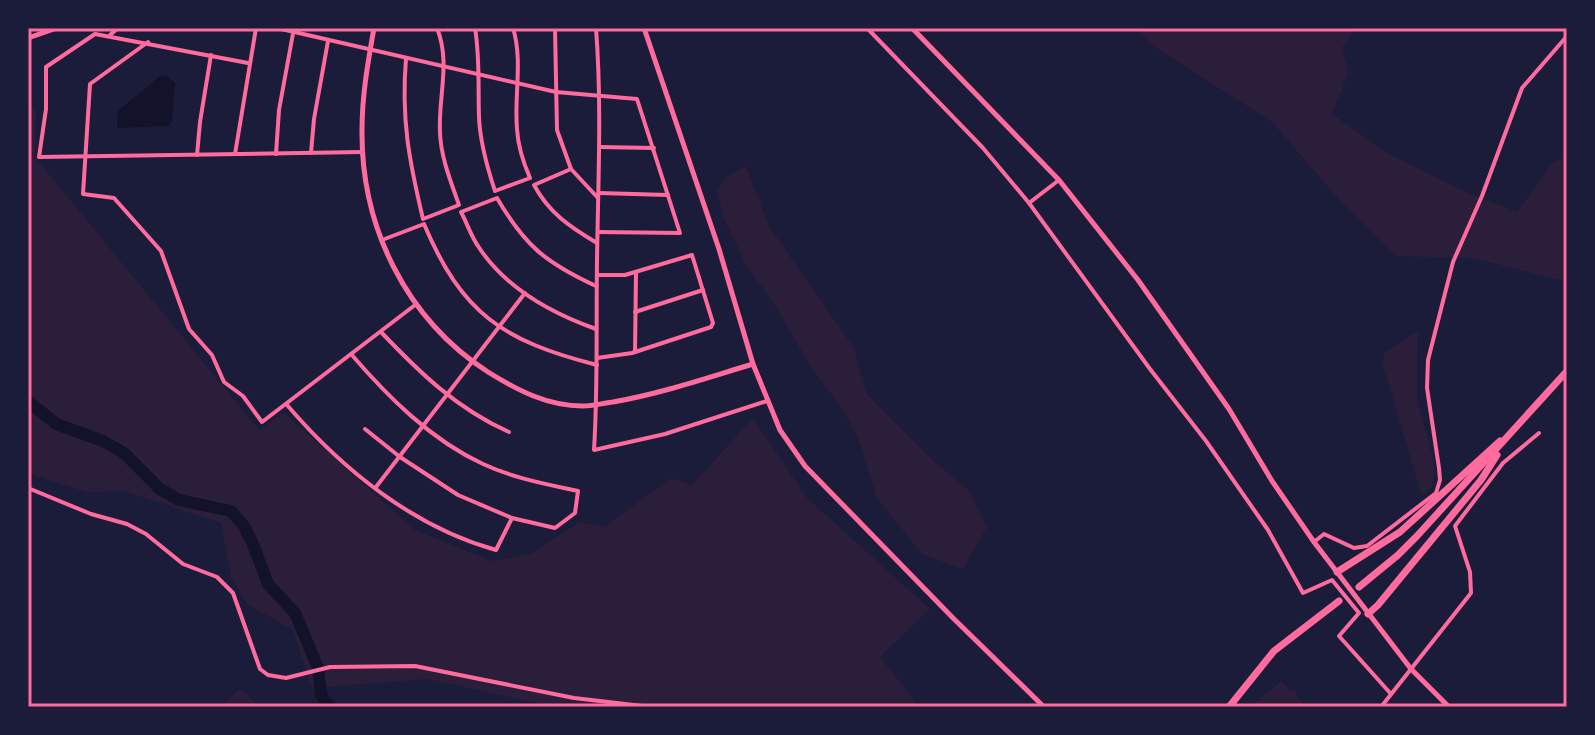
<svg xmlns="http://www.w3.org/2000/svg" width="1595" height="735" font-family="'Noto Serif',serif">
	<rect width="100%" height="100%" fill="#1b1b3a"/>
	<g fill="#2a1e3b">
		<polygon points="1134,28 1355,28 1342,48 1348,74 1332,114 1389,154 1464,191 1517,212 1553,162 1567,157 1567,282 1473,258 1395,256 1343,204 1272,122 1155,47"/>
		<polygon points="28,101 36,112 35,157 259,430 284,413 415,530 492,561 530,554 580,522 604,527 671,478 692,485 753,418 807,498 930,609 880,657 920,707 555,707 428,679 312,688 293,630 247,604 231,576 221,523 124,491 86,492 28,473"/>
		<polygon points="746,166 769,226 854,348 866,393 936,463 968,489 987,527 963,569 922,554 877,498 859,441 844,412 809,364 775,305 747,267 724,219 717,192 726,177"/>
		<polygon points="1418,331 1417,399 1434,462 1433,485 1422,496 1383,365 1384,353"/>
		<polygon points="1281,681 1291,691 1295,690 1298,698 1303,701 1301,707 1250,707"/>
		<polygon points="240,689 261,707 220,707"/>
	</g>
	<polygon fill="#12122b" points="160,76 167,76 175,83 172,120 169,126 117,128 118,111"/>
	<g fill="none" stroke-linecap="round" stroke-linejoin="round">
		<polyline stroke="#12122b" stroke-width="12" points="28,401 56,424 103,441 124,453 160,489 179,500 231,511 244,526 252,542 268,584 295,613 318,668 321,695 330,707"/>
		<g stroke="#ff6b9d" stroke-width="4">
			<polyline points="277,28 556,92 637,99 680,233 598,232"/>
			<path d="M475 28C480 58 478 86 479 117 480 143 487 167 495 191L530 178C523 162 518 147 517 129 514 96 523 60 513 28"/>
			<polyline points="555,28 557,130 571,169 598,198"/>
			<path d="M596 28C602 106 598 183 597 261 596 324 598 387 594 450L665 434 767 401"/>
			<polyline points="867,28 983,148 1029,203 1150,369 1206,441 1268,530 1303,593 1332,580 1359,613 1339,636 1391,694"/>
			<polyline points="110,35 118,28"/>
			<polyline points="148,42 90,84 83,194 114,198 161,251 189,329 212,355 224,382 243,396 262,422 415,305"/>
			<path d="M406 58C401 119 409 160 423 219L459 205C451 182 441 158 440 133 438 96 451 63 437 28"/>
			<polyline points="248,63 95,34 46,67 46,109 39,157 363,152"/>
			<polyline points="600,147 654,148"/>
			<polyline points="311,153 314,119 328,41"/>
			<polyline points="235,154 256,28"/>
			<polyline points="276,154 279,110 294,28"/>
			<polyline points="197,155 200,122 211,55"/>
			<path d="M571 169 534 185C549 213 570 227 597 243"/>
			<polyline points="599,193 668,195"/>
			<polyline points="1029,203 1059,180"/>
			<path d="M382 240 424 224C462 314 503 341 597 365"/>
			<polyline points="597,275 625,275 692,255 713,323 711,327 632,353 597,358"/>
			<path d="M596 286C546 263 525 246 497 198L461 212C467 223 471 236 478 246 505 288 551 313 596 329"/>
			<polyline points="635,312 703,290"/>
			<path d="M381 332C419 372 457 409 509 432"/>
			<polyline points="635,352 636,272"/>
			<path d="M351 354C388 397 431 440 483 464 513 478 546 484 578 491L575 513 555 528 512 518 458 495 400 457 365 429"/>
			<path d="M287 405C342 469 413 527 496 550L512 518"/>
			<polyline points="376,487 525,293"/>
			<polyline points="28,488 91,514 127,524 146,534 183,564 217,577 233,593 260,669 268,675 286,678 330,667 415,666 574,698 651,707"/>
			<polyline points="1314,542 1324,534 1354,548 1367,546 1436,493 1440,480 1439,468 1427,388 1428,360 1453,262 1482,196 1522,88 1567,36"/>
			<polyline points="1381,707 1471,593 1470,572 1455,526 1503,463 1539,433"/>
		</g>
		<g stroke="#ff6b9d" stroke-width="5">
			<path d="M374 28C368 62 362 95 362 130 361 227 406 319 488 372 517 390 547 406 583 406 593 406 603 403 613 402 660 394 706 378 753 364"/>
			<polyline points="644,28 719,249 753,364 780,430 805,466 953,618 1044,707"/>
			<polyline points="912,28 1059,180 1138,280 1229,409 1272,481 1314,542 1411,669 1449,707"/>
		</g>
		<polyline stroke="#ff6b9d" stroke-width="5" points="28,38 57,28"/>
		<g stroke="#ff6b9d" stroke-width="7">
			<polyline points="1337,572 1400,532 1500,441"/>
			<polyline points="1359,587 1398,555 1417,536 1567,371"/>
			<polyline points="1368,614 1378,605 1481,480 1497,455"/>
			<polyline points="1229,707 1274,651 1339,601"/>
		</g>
	</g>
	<rect width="1595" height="735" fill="none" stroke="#1b1b3a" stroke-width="60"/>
	<rect x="30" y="30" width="1535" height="675" fill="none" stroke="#ff6b9d" stroke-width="3"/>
</svg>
